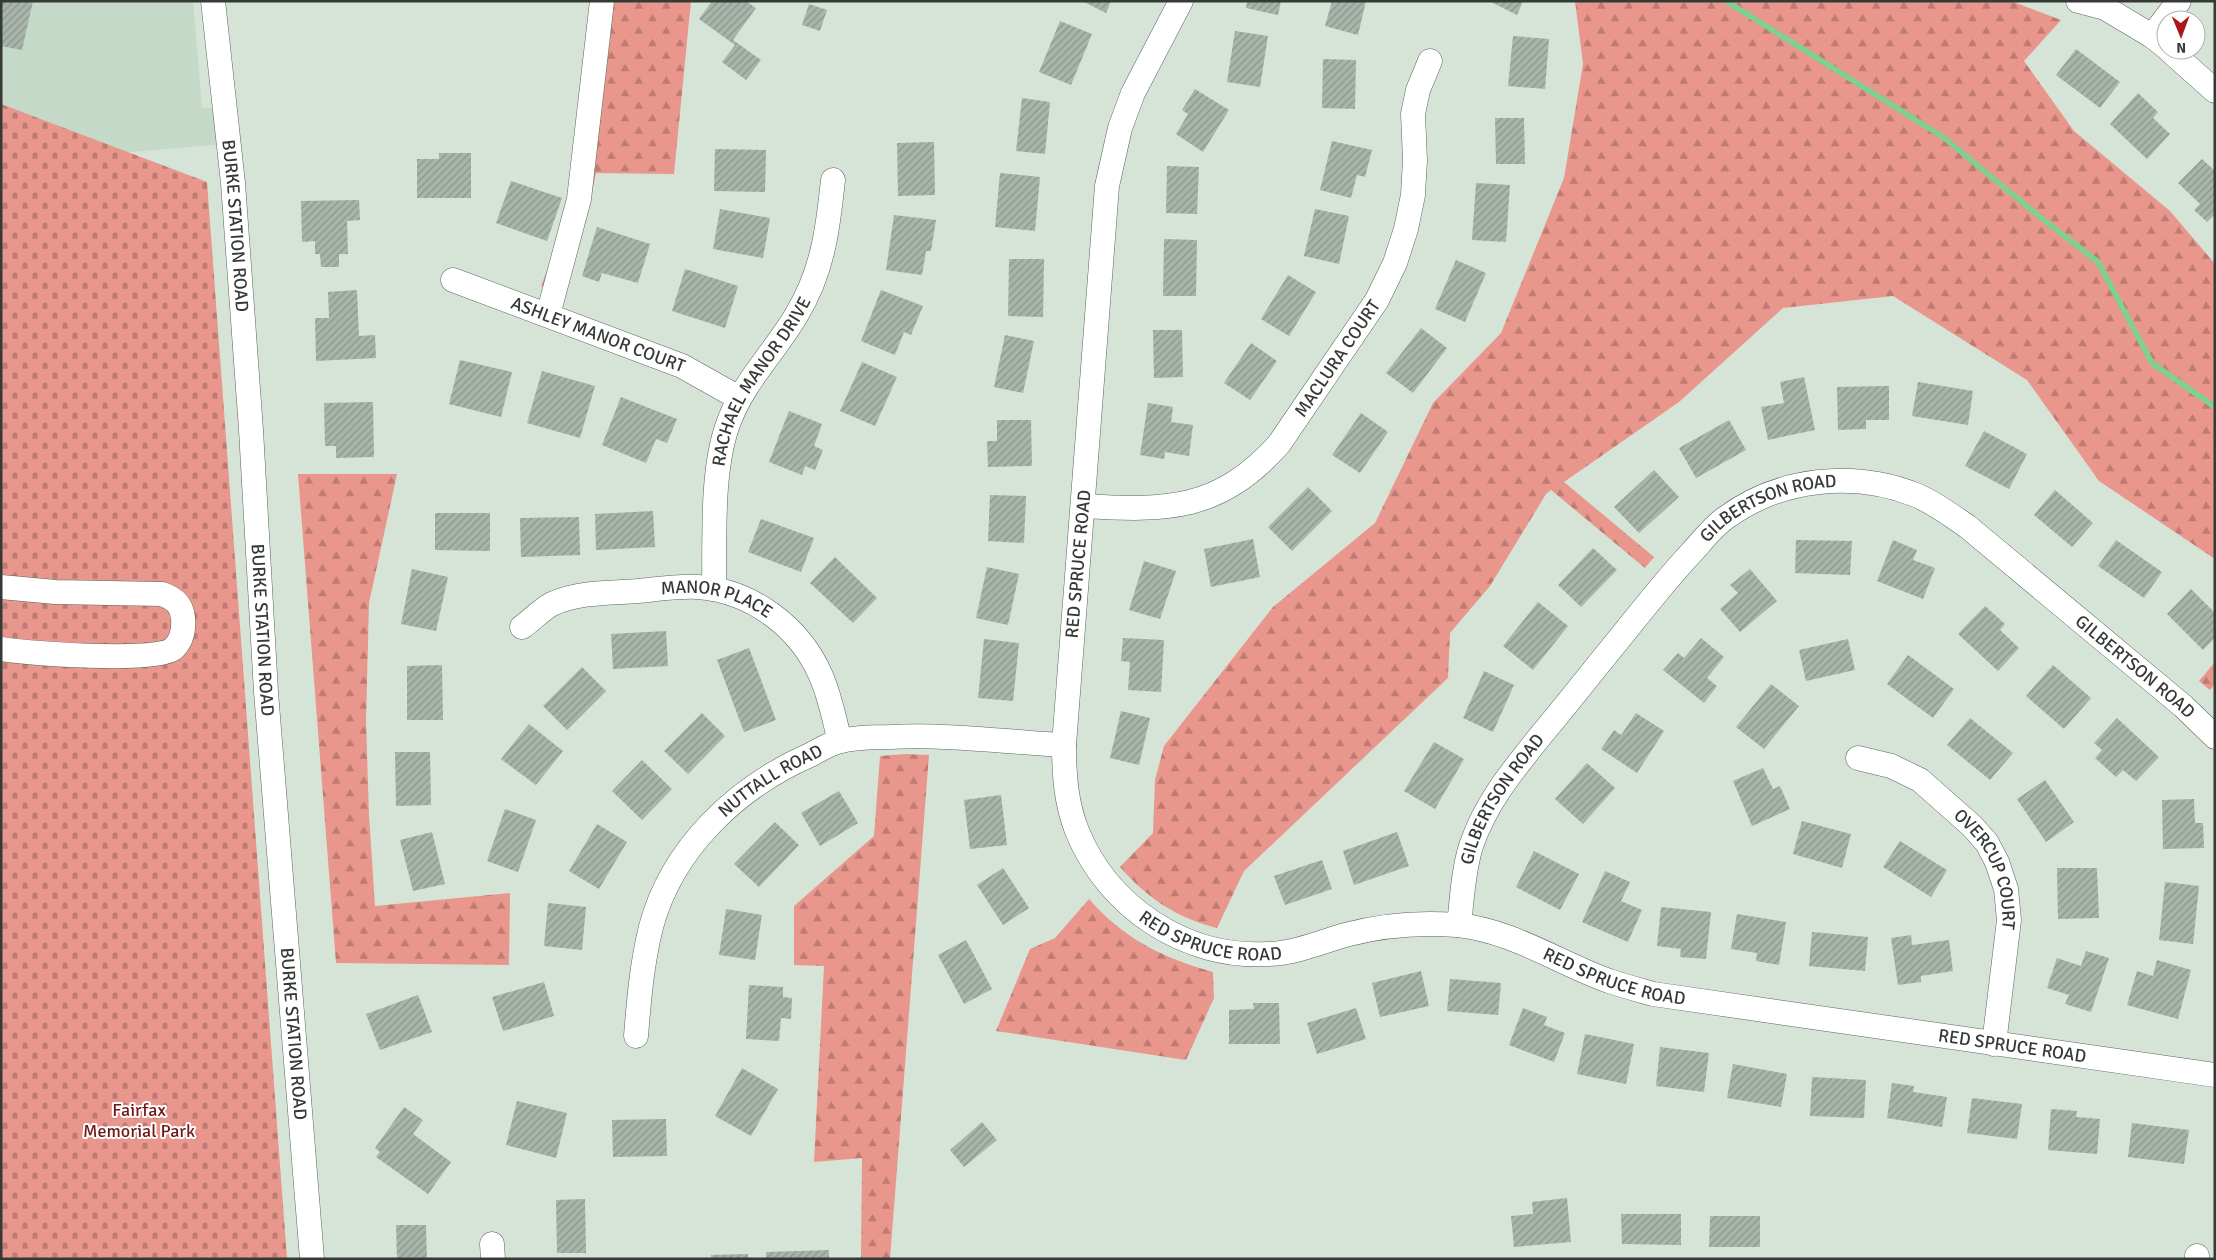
<svg xmlns="http://www.w3.org/2000/svg" width="2216" height="1260" font-family="Signika,sans-serif">
	<defs>
		<pattern id="forest-firs" width="22" height="20" patternUnits="userSpaceOnUse" patternTransform="scale(1.25)"><rect width="22" height="20" fill="#e9968c"/><path d="M5 1l3.5 6h-7zM16 11l3.5 6h-7z" fill="#be7b73"/></pattern>
		<pattern id="cemetery-stones" width="16" height="16" patternUnits="userSpaceOnUse" patternTransform="scale(1.25)"><rect width="16" height="16" fill="#e9968c"/><path d="M2 7V4a2 2 0 0 1 4 0v3zM10 15v-3a2 2 0 0 1 4 0v3z" fill="#be7b73"/></pattern>
		<pattern id="building-hatch" width="6" height="6" patternUnits="userSpaceOnUse" patternTransform="scale(1.25)"><rect width="6" height="6" fill="#a8b5aa"/><path d="M-1 1l2-2M0 6l6-6M5 7l2-2" fill="none" stroke="#8a948b"/></pattern>
	</defs>
	<rect width="100%" height="100%" fill="#d6e4d8"/>
	<polygon fill="#c5d9c8" points="1,1 193,1 202,108 222,107 224,144 1,163"/>
	<g fill="url(#forest-firs)">
		<polygon points="591,1 691,1 674,174 596,173 586,221 561,293 541,286 569,214"/>
		<path d="M1575 1H2011L2061 20 2024 61 2074 131 2170 211 2215 264V559L2099 481 2027 380 1893 296 1783 308 1679 402 1564 482 1654 557 1645 568 1551 490 1546 494 1490 586 1450 633 1448 678 1244 871 1217 928C1177 918 1147 898 1120 867L1153 833 1155 780 1164 746 1273 607 1375 523 1433 403 1501 333 1564 178 1583 64Z"/>
		<polygon points="298,474 397,474 369,603 366,721 369,815 375,906 510,893 509,965 336,963"/>
		<polygon points="2215,662 2215,684 2210,690 2199,681"/>
		<polygon points="905,754 929,755 890,1259 861,1259 862,1158 814,1162 824,966 794,965 794,906 874,836 880,756"/>
		<path d="M1089 899C1124 939 1163 958 1213 972L1214 998 1186 1060 996 1031 1030 949 1055 938Z"/>
	</g>
	<polygon fill="url(#cemetery-stones)" points="1,104 207,182 287,1259 1,1259"/>
	<g fill="none" stroke-linecap="round" stroke-linejoin="round">
		<polyline stroke="#7dd193" stroke-width="5.5" points="1726,1 1943,137 2040,217 2098,262 2152,363 2215,407"/>
	</g>
	<g fill="url(#building-hatch)">
		<polygon points="1,1 33,1 22,50 1,46"/>
		<polygon points="712,1 746,1 756,8 733,40 761,60 746,80 722,62 735,45 699,19"/>
		<polygon points="1082,1 1111,1 1106,13"/>
		<polygon points="1247,1 1281,1 1278,15 1246,8"/>
		<polygon points="1332,1 1366,1 1358,35 1325,26"/>
		<polygon points="1489,1 1523,1 1517,15"/>
		<polygon points="809,4 827,10 820,31 802,25"/>
		<polygon points="1060,21 1092,34 1071,85 1039,72"/>
		<polygon points="1235,31 1268,36 1260,87 1227,82"/>
		<polygon points="1513,36 1549,39 1545,89 1508,86"/>
		<polygon points="2076,49 2120,82 2100,108 2056,75"/>
		<polygon points="1323,59 1356,60 1355,109 1322,108"/>
		<polygon points="1195,89 1229,110 1203,152 1176,134 1188,114 1182,110"/>
		<polygon points="2138,93 2158,112 2153,118 2170,134 2147,159 2110,124"/>
		<polygon points="1022,98 1050,102 1045,154 1016,151"/>
		<polygon points="1495,118 1524,118 1525,164 1496,164"/>
		<polygon points="1332,141 1372,150 1365,177 1357,175 1351,198 1320,190"/>
		<polygon points="934,142 935,195 898,196 897,143"/>
		<polygon points="715,149 766,150 765,192 714,191"/>
		<polygon points="439,153 471,153 471,198 417,198 417,159 439,159"/>
		<polygon points="2202,159 2215,171 2215,214 2207,222 2194,210 2200,204 2178,183"/>
		<polygon points="1167,166 1199,167 1197,214 1166,213"/>
		<polygon points="1000,173 1040,177 1035,231 995,227"/>
		<polygon points="511,181 562,198 547,241 496,223"/>
		<polygon points="1476,183 1510,185 1506,242 1472,240"/>
		<polygon points="359,200 360,220 347,221 348,254 339,254 339,267 321,267 320,254 315,254 315,241 302,242 301,201"/>
		<polygon points="720,209 770,218 763,258 713,249"/>
		<polygon points="1315,209 1349,216 1339,264 1304,256"/>
		<polygon points="894,215 936,220 931,251 926,251 922,275 886,270"/>
		<polygon points="597,227 650,244 638,283 602,273 599,282 582,276"/>
		<polygon points="1164,239 1197,240 1196,296 1163,296"/>
		<polygon points="1009,259 1044,259 1043,317 1008,316"/>
		<polygon points="1456,260 1486,273 1465,322 1435,309"/>
		<polygon points="685,269 738,286 725,328 672,311"/>
		<polygon points="1288,275 1316,292 1289,336 1261,319"/>
		<polygon points="357,290 359,336 375,335 376,358 316,361 315,318 329,318 328,292"/>
		<polygon points="881,290 923,306 911,335 904,332 895,355 861,341"/>
		<polygon points="1421,328 1447,348 1413,393 1386,373"/>
		<polygon points="1153,330 1182,330 1183,377 1154,378"/>
		<polygon points="1005,335 1034,341 1023,393 994,387"/>
		<polygon points="1251,343 1277,361 1250,400 1224,383"/>
		<polygon points="460,360 512,372 501,417 449,404"/>
		<polygon points="862,362 897,377 875,426 840,411"/>
		<polygon points="542,371 595,386 580,438 527,423"/>
		<polygon points="1804,377 1815,430 1768,440 1761,407 1784,403 1780,382"/>
		<polygon points="1918,382 1973,391 1968,425 1912,416"/>
		<polygon points="1889,386 1889,420 1866,420 1866,429 1838,430 1837,387"/>
		<polygon points="621,397 677,419 667,443 656,439 646,463 602,445"/>
		<polygon points="373,402 374,457 336,458 336,446 325,446 324,403"/>
		<polygon points="1148,403 1173,407 1171,422 1193,425 1189,456 1165,452 1164,459 1140,455"/>
		<polygon points="789,411 822,424 814,446 823,450 815,470 805,466 802,475 769,462"/>
		<polygon points="1361,413 1388,432 1360,473 1332,455"/>
		<polygon points="997,420 1031,420 1032,466 988,467 987,441 997,441"/>
		<polygon points="1729,420 1746,450 1696,478 1679,448"/>
		<polygon points="1984,431 2027,454 2009,489 1965,466"/>
		<polygon points="1654,470 1679,497 1639,533 1614,507"/>
		<polygon points="1308,487 1332,511 1292,551 1268,527"/>
		<polygon points="2055,490 2093,523 2072,547 2034,515"/>
		<polygon points="990,495 1026,496 1024,543 988,541"/>
		<polygon points="653,511 655,547 596,550 595,514"/>
		<polygon points="435,513 490,513 490,551 435,550"/>
		<polygon points="579,517 580,555 521,557 520,518"/>
		<polygon points="761,519 814,538 801,572 748,552"/>
		<polygon points="1253,539 1260,577 1211,587 1204,549"/>
		<polygon points="1796,540 1852,541 1850,575 1795,573"/>
		<polygon points="1893,540 1917,550 1913,560 1935,568 1923,599 1877,581"/>
		<polygon points="2116,540 2162,572 2144,598 2098,566"/>
		<polygon points="1593,548 1617,570 1581,607 1558,585"/>
		<polygon points="835,557 877,598 853,623 810,583"/>
		<polygon points="1144,561 1176,571 1160,619 1129,610"/>
		<polygon points="987,567 1019,574 1008,625 976,618"/>
		<polygon points="412,569 448,577 436,631 401,624"/>
		<polygon points="1750,569 1777,601 1740,632 1720,609 1738,593 1730,585"/>
		<polygon points="2191,589 2215,613 2215,638 2203,650 2167,614"/>
		<polygon points="1538,602 1568,626 1533,670 1503,646"/>
		<polygon points="1985,606 2005,624 2000,630 2019,648 1998,671 1958,634"/>
		<polygon points="666,631 668,666 613,669 611,634"/>
		<polygon points="1123,638 1164,640 1161,692 1128,690 1130,662 1121,661"/>
		<polygon points="1701,638 1724,657 1707,678 1717,686 1704,703 1663,670 1678,653 1684,658"/>
		<polygon points="984,639 1019,643 1013,701 978,698"/>
		<polygon points="1848,639 1855,670 1806,681 1799,650"/>
		<polygon points="749,648 776,720 744,732 717,660"/>
		<polygon points="1908,655 1954,689 1933,718 1887,684"/>
		<polygon points="442,665 443,720 407,720 407,666"/>
		<polygon points="2053,665 2091,698 2064,729 2026,696"/>
		<polygon points="582,667 606,691 567,730 543,706"/>
		<polygon points="1484,671 1514,685 1493,732 1463,718"/>
		<polygon points="1771,684 1799,706 1764,749 1736,727"/>
		<polygon points="1121,711 1150,718 1139,765 1110,758"/>
		<polygon points="702,713 725,736 688,774 664,751"/>
		<polygon points="1636,713 1664,731 1637,773 1601,749 1614,730 1621,735"/>
		<polygon points="1970,718 2013,753 1990,780 1947,745"/>
		<polygon points="2117,718 2159,757 2136,781 2123,770 2116,777 2095,758 2102,750 2094,743"/>
		<polygon points="529,724 563,751 536,785 501,759"/>
		<polygon points="1434,742 1464,759 1435,809 1404,791"/>
		<polygon points="395,752 430,752 431,805 396,806"/>
		<polygon points="642,760 672,789 642,820 612,791"/>
		<polygon points="1587,763 1615,788 1583,824 1555,799"/>
		<polygon points="1763,768 1773,789 1780,786 1790,809 1752,826 1733,781"/>
		<polygon points="2045,780 2074,822 2046,842 2017,799"/>
		<polygon points="839,791 858,823 820,846 801,813"/>
		<polygon points="1001,795 1007,845 970,849 964,800"/>
		<polygon points="2194,799 2195,823 2203,823 2204,848 2163,849 2162,800"/>
		<polygon points="505,809 536,820 518,872 487,861"/>
		<polygon points="1802,821 1851,834 1842,868 1793,854"/>
		<polygon points="775,822 799,845 759,887 734,864"/>
		<polygon points="597,824 627,842 599,889 569,871"/>
		<polygon points="432,832 445,884 413,891 400,840"/>
		<polygon points="1397,832 1409,866 1354,885 1343,851"/>
		<polygon points="1900,841 1947,870 1931,897 1883,867"/>
		<polygon points="1534,851 1579,874 1560,910 1516,887"/>
		<polygon points="1322,860 1332,889 1285,905 1274,876"/>
		<polygon points="1003,868 1029,908 1003,925 977,885"/>
		<polygon points="2057,868 2097,868 2099,918 2058,919"/>
		<polygon points="1605,871 1630,882 1621,901 1642,910 1628,942 1582,922"/>
		<polygon points="2165,882 2199,886 2193,944 2159,940"/>
		<polygon points="548,903 586,907 582,950 544,946"/>
		<polygon points="1661,907 1711,912 1706,959 1680,957 1681,949 1657,946"/>
		<polygon points="726,909 762,915 755,960 719,955"/>
		<polygon points="1737,914 1786,922 1779,965 1756,961 1757,953 1731,949"/>
		<polygon points="1812,932 1868,937 1865,971 1809,966"/>
		<polygon points="1911,935 1912,945 1949,940 1953,971 1921,976 1921,982 1898,985 1891,938"/>
		<polygon points="966,940 992,989 964,1004 938,955"/>
		<polygon points="2086,951 2109,958 2091,1012 2065,1004 2069,995 2047,988 2057,958 2081,966"/>
		<polygon points="2157,960 2191,970 2178,1019 2127,1005 2137,971 2153,976"/>
		<polygon points="1421,971 1429,1006 1380,1017 1372,983"/>
		<polygon points="1450,979 1501,983 1498,1015 1447,1011"/>
		<polygon points="544,982 554,1016 503,1031 492,997"/>
		<polygon points="749,985 783,987 783,997 792,998 791,1019 781,1018 779,1041 746,1039"/>
		<polygon points="418,995 432,1032 380,1050 366,1014"/>
		<polygon points="1253,1003 1279,1003 1280,1044 1229,1044 1229,1010 1254,1009"/>
		<polygon points="1356,1008 1366,1039 1317,1054 1307,1023"/>
		<polygon points="1523,1008 1547,1017 1544,1025 1565,1033 1554,1062 1509,1045"/>
		<polygon points="1585,1034 1634,1044 1626,1084 1577,1074"/>
		<polygon points="1660,1047 1709,1053 1704,1092 1656,1086"/>
		<polygon points="1733,1064 1787,1074 1781,1107 1727,1098"/>
		<polygon points="742,1068 778,1089 751,1136 715,1116"/>
		<polygon points="1812,1077 1866,1080 1864,1118 1810,1116"/>
		<polygon points="1892,1083 1914,1086 1913,1092 1947,1097 1942,1127 1887,1118"/>
		<polygon points="1972,1098 2022,1104 2017,1139 1967,1133"/>
		<polygon points="517,1101 567,1113 556,1158 506,1145"/>
		<polygon points="404,1107 423,1120 413,1134 451,1162 428,1194 376,1157 380,1152 375,1148"/>
		<polygon points="2051,1109 2077,1111 2076,1117 2100,1119 2097,1154 2048,1150"/>
		<polygon points="666,1119 667,1156 613,1157 612,1120"/>
		<polygon points="982,1122 997,1140 964,1167 950,1150"/>
		<polygon points="2132,1123 2189,1130 2184,1164 2128,1157"/>
		<polygon points="1567,1198 1571,1242 1514,1247 1511,1216 1533,1214 1532,1202"/>
		<polygon points="585,1199 586,1253 557,1253 556,1200"/>
		<polygon points="1621,1214 1681,1214 1681,1245 1622,1244"/>
		<polygon points="1710,1216 1760,1216 1760,1247 1709,1247"/>
		<polygon points="396,1225 426,1225 427,1259 397,1259"/>
		<polygon points="829,1250 829,1259 766,1259 766,1252"/>
		<polygon points="748,1254 748,1259 711,1259 711,1255"/>
	</g>
	<g fill="none" stroke-linecap="round" stroke-linejoin="round">
		<defs>
			<g id="minor">
				<path id="s1" d="M213 1 233 183 251 430 266 692 312 1259"/>
				<path id="s2" d="M1181 1 1133 93 1120 128 1107 186 1064 745C1064 775 1066 803 1077 831 1108 907 1185 959 1268 954 1295 953 1319 943 1345 935 1382 925 1419 922 1457 925 1511 930 1559 963 1609 981 1624 986 1639 990 1653 994L2215 1075"/>
				<polyline points="2078,1 2105,8 2152,36 2166,47"/>
				<polyline points="2152,36 2179,1"/>
				<polyline points="2169,50 2215,91"/>
				<path id="s3" d="M453 280 682 366 739 398"/>
				<polyline points="548,315 579,199 602,1"/>
				<path id="s4" d="M1083 506C1167 511 1219 511 1279 444L1377 300 1395 263 1406 229 1413 195 1415 160 1413 114 1418 90 1430 61"/>
				<path d="M1 587 55 592 162 594C174 598 182 605 183 618 184 630 182 641 173 649 153 663 29 653 1 649"/>
				<path id="s5" d="M714 589C715 540 711 474 727 427 741 384 775 352 797 314 823 271 828 228 833 180"/>
				<path id="s6" d="M522 627C532 620 542 609 552 604 579 592 609 593 638 591 658 589 678 586 698 587 752 591 800 627 821 676 830 696 834 719 840 741"/>
				<path id="s7" d="M1858 758 1891 766 1920 780 1972 826 1987 843 1997 862 2006 889 2009 920 1994 1044"/>
				<path id="s8" d="M1459 925C1462 899 1463 872 1471 846 1486 802 1513 770 1542 734 1562 710 1582 685 1602 660 1632 624 1660 586 1692 552 1702 541 1712 528 1724 519 1779 478 1853 470 1916 495 1935 503 1952 516 1968 527L2183 706 2215 737"/>
				<path id="s9" d="M636 1036C639 999 642 963 651 927 672 848 737 787 810 755 820 750 830 743 841 741 857 737 874 737 890 737 948 734 1006 742 1064 745"/>
				<polyline points="492,1244 493,1259"/>
				<polyline points="2197,1259 2197,1256"/>
			</g>
		</defs>
		<use href="#minor" stroke="#59655b" stroke-width="25"/>
		<use href="#minor" stroke="#fff" stroke-width="24"/>
	</g>
	<g text-anchor="middle" dominant-baseline="central" stroke-width="4" stroke-linejoin="round" paint-order="stroke">
		<g font-size="18" fill="#353a36" stroke="#fff">
			<text stroke="none"><textPath href="#s1" startOffset="226">BURKE STATION ROAD</textPath></text>
			<text stroke="none"><textPath href="#s3" startOffset="155">ASHLEY MANOR COURT</textPath></text>
			<text stroke="none"><textPath href="#s4" startOffset="319">MACLURA COURT</textPath></text>
			<text stroke="none"><textPath href="#s5" startOffset="219">RACHAEL MANOR DRIVE</textPath></text>
			<text stroke="none"><textPath href="#s8" startOffset="541">GILBERTSON ROAD</textPath></text>
			<text transform="translate(1078 564) rotate(-85)">RED SPRUCE ROAD</text>
			<text stroke="none"><textPath href="#s6" startOffset="206">MANOR PLACE</textPath></text>
			<text stroke="none"><textPath href="#s1" startOffset="631">BURKE STATION ROAD</textPath></text>
			<text stroke="none"><textPath href="#s8" startOffset="976">GILBERTSON ROAD</textPath></text>
			<text stroke="none"><textPath href="#s9" startOffset="305">NUTTALL ROAD</textPath></text>
			<text stroke="none"><textPath href="#s8" startOffset="136">GILBERTSON ROAD</textPath></text>
			<text stroke="none"><textPath href="#s7" startOffset="182">OVERCUP COURT</textPath></text>
			<text stroke="none"><textPath href="#s2" startOffset="1030">RED SPRUCE ROAD</textPath></text>
			<text stroke="none"><textPath href="#s2" startOffset="1450">RED SPRUCE ROAD</textPath></text>
			<text stroke="none"><textPath href="#s1" startOffset="1036">BURKE STATION ROAD</textPath></text>
			<text stroke="none"><textPath href="#s2" startOffset="1855">RED SPRUCE ROAD</textPath></text>
		</g>
		<g font-size="18" fill="#6f1917" stroke="#fff">
			<text x="139" y="1110">Fairfax<tspan x="139" dy="21">Memorial Park</tspan></text>
		</g>
	</g>
	<rect width="2216" height="1260" fill="none" stroke="#353a36" stroke-width="5"/>
	<g transform="translate(2181 35) rotate(179)"><circle r="24" fill="#ffffff" stroke="#aeb0af"/>
	<path d="M0-4L9 19L0 12L-9 19Z" fill="#aa161a"/>
	<text y="-8" font-size="14" font-weight="bold" text-anchor="middle" fill="#353a36">N</text>
	</g>
</svg>
